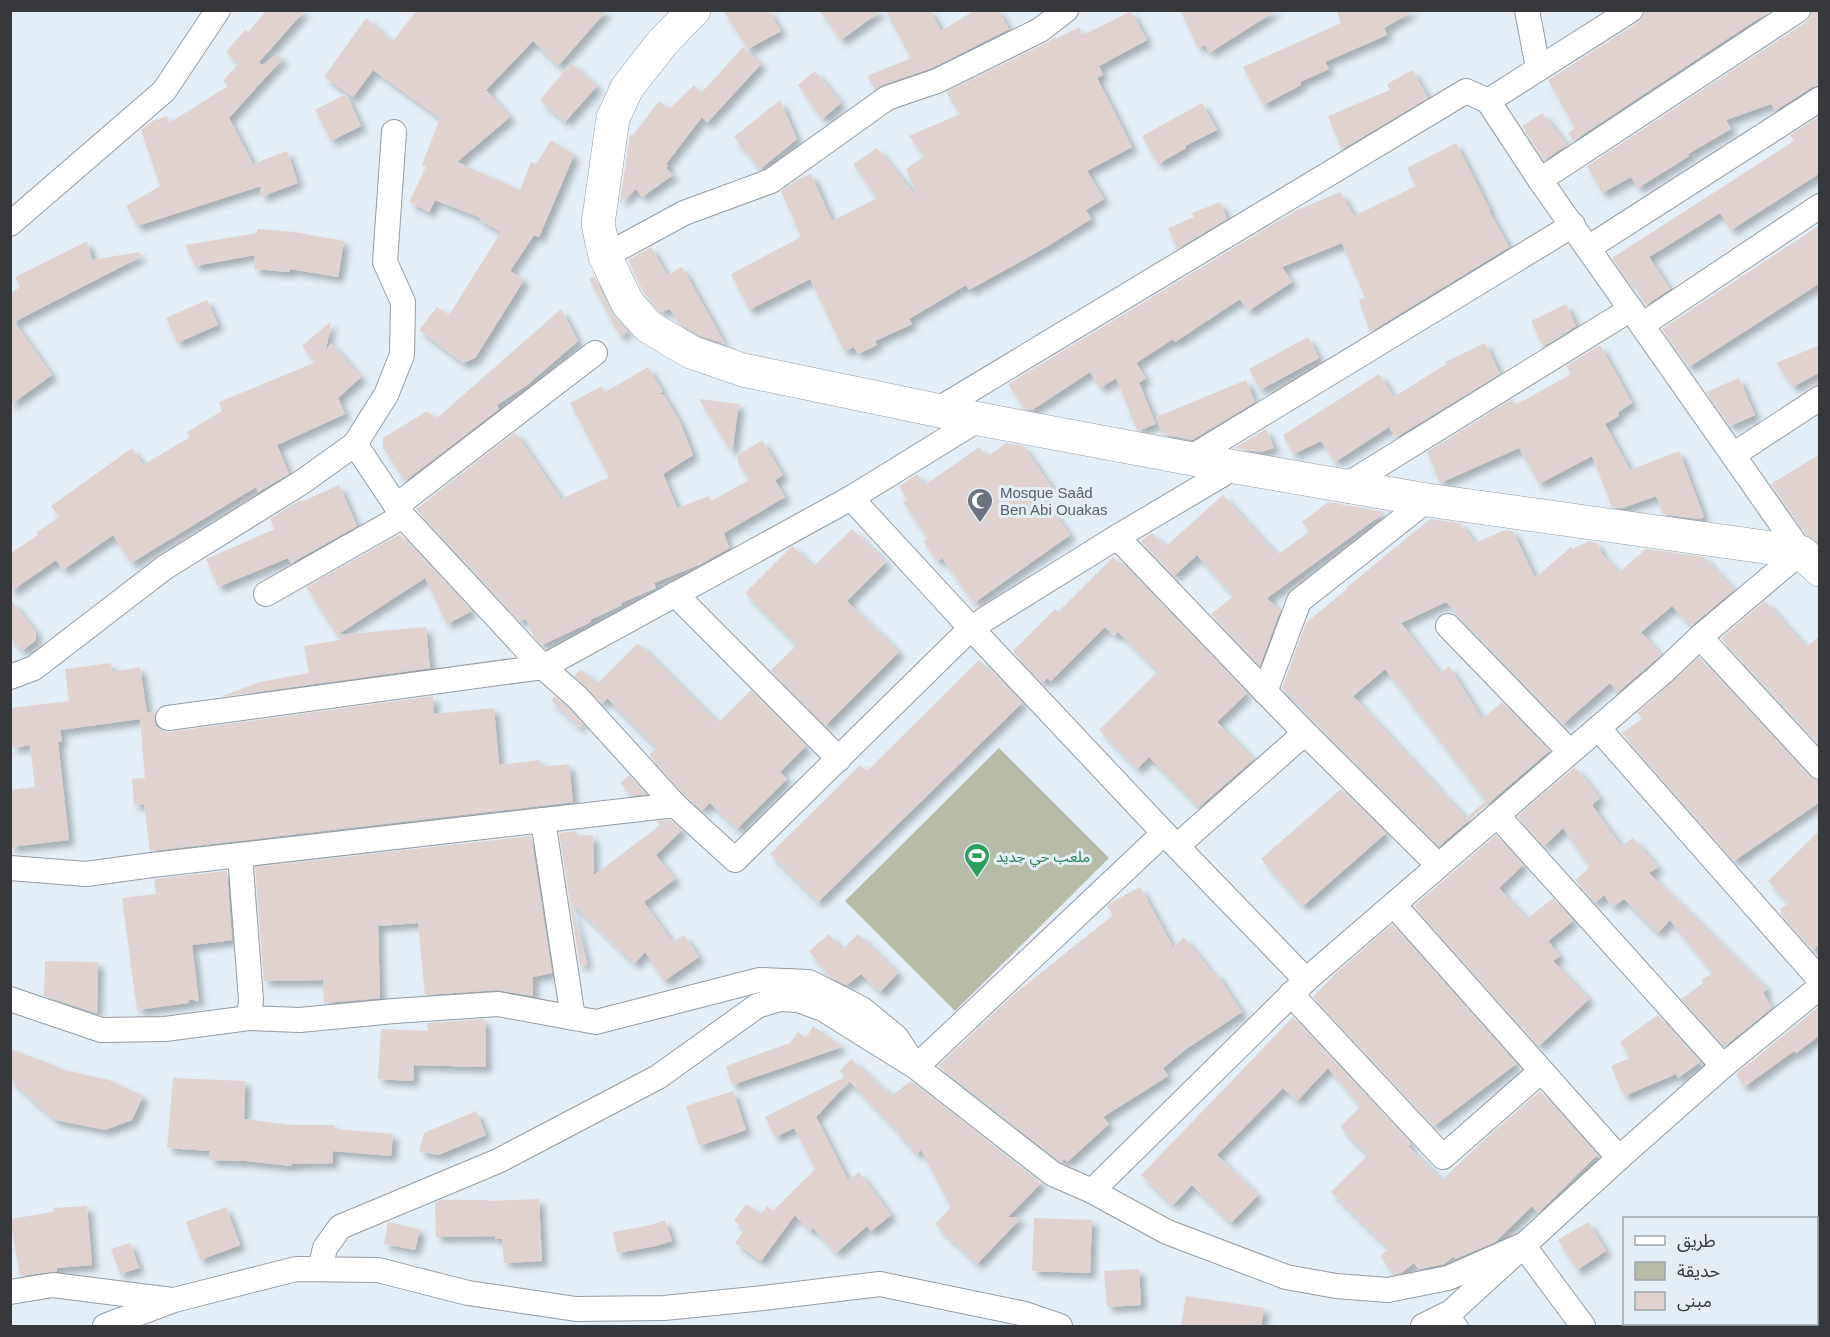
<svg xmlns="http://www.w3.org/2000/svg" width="1830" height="1337" font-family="Arial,'Noto Sans Arabic',sans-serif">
	<defs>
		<filter id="shadow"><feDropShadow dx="5.5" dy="5.5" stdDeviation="3" flood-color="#0004"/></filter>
	</defs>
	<rect width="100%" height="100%" fill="#e4eef6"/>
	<polygon fill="#b6bca8" points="999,748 1109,858 955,1011 845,901"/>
	<g fill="#e0d3cf" fill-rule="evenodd" filter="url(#shadow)">
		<polygon points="267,10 305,10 259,62 262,65 278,54 282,59 229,118 253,164 287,151 298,183 260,197 261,186 137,226 126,206 160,186 141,130 152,121 167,116 169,123 228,86 223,81 239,63 226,52 245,30 248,32"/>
		<polygon points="417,10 607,10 558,66 533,41 486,90 510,117 457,162 520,190 531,162 536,164 551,140 574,155 539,237 534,235 510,271 524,280 475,358 463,363 419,330 437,307 449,315 501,232 480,220 481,218 435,200 429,212 409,202 426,167 422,165 440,118 373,70 353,97 324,77 366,18 392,42"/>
		<polygon points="723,10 768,10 781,31 748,49"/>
		<polygon points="819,10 882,10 841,40"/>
		<polygon points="885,10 930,10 941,31 975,10 998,10 1009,29 932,68 882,85 875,89 867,76 911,58"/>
		<polygon points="1180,10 1277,10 1209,53 1205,45 1198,48"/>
		<polygon points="1336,10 1415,10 1384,28 1387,35 1325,62 1329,69 1300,82 1301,85 1263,105 1243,67 1341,23"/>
		<polygon points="1645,10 1771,10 1573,141 1568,133 1575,128 1548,80 1639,22 1643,17"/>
		<polygon points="1812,10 1820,10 1820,85 1812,87 1775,111 1771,104 1726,120 1731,129 1688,154 1689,156 1638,188 1631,177 1602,193 1587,166 1806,22 1810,17"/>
		<polygon points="1131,11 1147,40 1099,66 1103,75 1097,78 1132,147 1087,171 1104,199 1086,210 1091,219 1048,246 969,290 966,285 909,319 912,324 875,341 877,345 858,354 854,347 844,351 810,279 749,310 731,274 801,237 781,191 798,179 811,174 832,221 877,198 853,164 877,148 918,199 906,169 924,156 909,136 960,114 946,92 1046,43 1055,37 1056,39 1079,27 1083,35"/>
		<polygon points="743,47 761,64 707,123 702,117 666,164 668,166 666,168 673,175 642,197 636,189 620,203 630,134 633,135 659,101 669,109 694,85 701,93"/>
		<polygon points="571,63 597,86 565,122 540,100"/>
		<polygon points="1412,70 1428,98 1351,144 1341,148 1328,116 1390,90 1387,84"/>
		<polygon points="815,71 841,103 822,119 798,85"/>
		<polygon points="346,94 361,126 331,141 315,110"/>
		<polygon points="780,100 797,139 760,169 734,137"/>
		<polygon points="1202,103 1217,130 1185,146 1186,148 1158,164 1142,136"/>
		<polygon points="1542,113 1567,145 1544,160 1522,126"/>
		<polygon points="1820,116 1820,173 1731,230 1720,213 1649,257 1670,289 1646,305 1631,281 1629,282 1612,258 1794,141 1790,135"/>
		<polygon points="1456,143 1490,210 1489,211 1509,247 1370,332 1359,300 1365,298 1342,243 1282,267 1292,282 1248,311 1240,299 1175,342 1173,339 1136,363 1146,378 1139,383 1156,424 1140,430 1137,430 1116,378 1100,388 1090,372 1032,410 1024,408 1008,384 1295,211 1340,192 1354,216 1416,186 1407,168"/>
		<polygon points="1220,202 1227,219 1177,249 1168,228 1194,217 1192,213"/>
		<polygon points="1820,225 1820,283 1689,367 1662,329"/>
		<polygon points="257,229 294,232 344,241 338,277 290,269 289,272 254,269 255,255 195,266 185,245 257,233"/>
		<polygon points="87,241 92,260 139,252 140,257 14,322 52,375 10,405 10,294 20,287 15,277"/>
		<polygon points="651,247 667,275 682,267 725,344 699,335 679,323 670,309 661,312 644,293 628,260"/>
		<polygon points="594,276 611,312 628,332 620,336 589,279"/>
		<polygon points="207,300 218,325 177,343 166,318"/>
		<polygon points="1566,304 1576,326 1550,343 1542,345 1531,321"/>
		<polygon points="561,309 578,341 527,385 497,405 499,409 405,481 383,447 383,438 427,411 436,419"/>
		<polygon points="331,321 326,350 331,343 361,377 338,398 345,414 277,445 289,474 258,492 256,487 131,563 113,535 63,570 56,560 10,592 10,554 38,535 36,533 59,517 51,506 132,448 143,465 190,437 187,432 222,411 219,402 316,362 302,346"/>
		<polygon points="1308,337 1319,358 1260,390 1249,369"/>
		<polygon points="1485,343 1500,374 1395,438 1389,427 1335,462 1321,441 1293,454 1283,435 1379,374 1394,397 1446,364 1445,362"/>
		<polygon points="1600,345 1632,403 1618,412 1619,416 1605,424 1630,470 1679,451 1704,517 1699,519 1663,514 1656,496 1623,508 1612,507 1592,456 1539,484 1519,448 1440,483 1427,452 1512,399 1515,405 1571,374 1566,366"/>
		<polygon points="1820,345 1820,372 1793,387 1776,363"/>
		<polygon points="648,367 663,392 659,394 664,395 680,422 693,455 663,474 677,508 709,496 711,501 749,480 738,463 738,455 762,440 783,475 775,480 785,497 724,533 729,548 701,564 654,583 656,588 621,603 622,605 590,620 591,622 542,645 534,637 526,619 520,621 416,509 515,432 561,499 609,477 570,403 602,386 605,392"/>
		<polygon points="1739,378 1755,415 1730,426 1706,392"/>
		<polygon points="1246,380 1255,402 1192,440 1163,434 1156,417"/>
		<polygon points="699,399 739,404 732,453 717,429"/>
		<polygon points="1266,429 1274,448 1261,452 1234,448"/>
		<polygon points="1006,443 1023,446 1051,486 1041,494 1070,535 974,603 942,558 937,561 923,541 928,538 903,502 908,499 899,487 917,474 925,485 979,447 987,457"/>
		<polygon points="1820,454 1820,544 1808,535 1802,528 1771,484"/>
		<polygon points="339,485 357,526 291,563 288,558 218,587 206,559 275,529 270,519 300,500 301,502"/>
		<polygon points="1223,495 1277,555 1309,532 1302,522 1328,502 1385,512 1267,598 1280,611 1260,665 1211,614 1234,596 1197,555 1174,576 1141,541 1152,533 1165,547"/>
		<path d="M1430 519 1460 523 1475 543 1505 530 1513 531 1535 578 1571 547 1573 549 1589 541 1597 543 1602 554 1619 572 1646 549 1704 557 1734 590 1691 626 1672 606 1641 632 1661 655 1618 692 1610 683 1563 724 1446 602 1401 623 1440 674 1449 666 1482 719 1502 702 1549 751 1439 846 1332 740 1290 694 1289 695 1282 688 1306 623 1347 589 1346 588ZM1385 669 1486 801 1466 818 1353 696Z"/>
		<polygon points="852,529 886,562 847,601 899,652 827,724 826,726 771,670 797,645 745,593 790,548 793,546 813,567"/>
		<polygon points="400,534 472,611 447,624 425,578 337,635 306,587"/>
		<polygon points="1113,557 1118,562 1120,561 1247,693 1217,722 1254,759 1199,807 1149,757 1137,769 1099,730 1158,671 1118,632 1114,636 1105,627 1051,681 1047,678 1042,683 1013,651 1055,609 1058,612"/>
		<polygon points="10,599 36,632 36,640 22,651 10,637"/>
		<polygon points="1765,601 1806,647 1820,636 1820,745 1721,638"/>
		<polygon points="426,627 430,668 220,697 260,682 309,673 304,646 340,640 337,635"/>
		<polygon points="638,643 718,723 751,690 806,746 780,772 787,779 737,829 710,803 702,810 685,795 649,755 657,748 607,698 602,704 574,676 581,669 597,684"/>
		<polygon points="1699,657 1810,777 1820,781 1820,802 1734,861 1622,733 1642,719 1637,713"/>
		<polygon points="979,660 991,673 992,671 1022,703 818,902 770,854 860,765 867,771"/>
		<polygon points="111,663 112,672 140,667 147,713 156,711 154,719 156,726 162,731 169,732 433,696 434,714 494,708 499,765 540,760 541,767 569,764 573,802 150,851 144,804 134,805 132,779 145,778 140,719 60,730 62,741 58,742 69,840 10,847 10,790 35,787 30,745 12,748 10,708 69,701 65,669"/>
		<polygon points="555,696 583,724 580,728 551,700"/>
		<polygon points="1575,767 1600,798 1592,805 1621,846 1633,838 1658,867 1649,873 1767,989 1763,993 1772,1008 1725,1046 1681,999 1703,983 1701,980 1713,973 1670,920 1658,933 1624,899 1613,907 1604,895 1595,903 1575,880 1590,867 1563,828 1544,846 1517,816"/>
		<polygon points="629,775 646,794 632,796 620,783"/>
		<polygon points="1341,789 1386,833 1303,906 1261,859"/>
		<polygon points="670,820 682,830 656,855 675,879 644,902 672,942 684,935 699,957 664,981 645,952 634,964 571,902 587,964 580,966 559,833 577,831 577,836 593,835 594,875 660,825 656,821"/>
		<polygon points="1820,830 1820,944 1813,950 1781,914 1782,913 1780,909 1789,903 1768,881"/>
		<polygon points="1496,835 1523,865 1499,888 1527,919 1553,898 1573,921 1548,941 1560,956 1553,961 1589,999 1539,1046 1414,906"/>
		<polygon points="531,836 552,973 533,977 533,996 497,990 425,995 418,923 378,926 380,998 324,1003 323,980 264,981 255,867"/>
		<polygon points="227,871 232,940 192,945 199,1002 190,999 188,1003 137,1010 122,898 156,894 154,879"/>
		<polygon points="1140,887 1173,947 1184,937 1213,974 1216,973 1242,1012 1186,1049 1163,1068 1168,1076 1103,1117 1109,1124 1067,1162 1064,1158 1061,1162 938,1066 1013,995 1113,915 1107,906 1112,902"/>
		<polygon points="1392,924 1516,1064 1434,1126 1313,997 1337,972"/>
		<polygon points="829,934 842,950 858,934 898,973 880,992 861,974 847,985 830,977 809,951"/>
		<polygon points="45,961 98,962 97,1013 44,996"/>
		<polygon points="1820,1006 1820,1035 1796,1053 1794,1051 1744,1087 1736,1074"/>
		<polygon points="1658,1015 1700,1062 1678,1078 1676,1074 1624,1096 1611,1066 1630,1058 1620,1042"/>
		<polygon points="1293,1017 1411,1144 1408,1146 1442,1180 1475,1148 1540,1091 1597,1155 1538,1213 1532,1206 1495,1242 1455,1259 1453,1257 1444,1264 1419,1269 1414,1263 1401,1273 1393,1274 1380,1256 1389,1249 1331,1192 1368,1155 1340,1127 1361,1106 1328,1068 1297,1101 1283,1088 1217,1155 1258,1195 1231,1223 1192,1185 1173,1205 1141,1175"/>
		<polygon points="485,1019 486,1067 414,1065 413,1081 378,1079 381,1029 428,1031 427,1023"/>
		<polygon points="813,1026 842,1047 732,1085 726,1066 790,1043 798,1032 806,1038"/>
		<polygon points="10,1049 56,1066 60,1069 109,1080 143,1096 132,1120 105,1130 55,1120 10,1079"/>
		<polygon points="851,1059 891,1096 911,1081 1041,1183 1008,1217 1022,1217 977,1264 935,1224 951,1207 921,1150 917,1154 896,1131 897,1130 849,1081 816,1117 848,1180 859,1172 891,1215 871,1231 867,1226 836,1253 813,1228 810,1231 795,1215 761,1261 735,1243 745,1229 734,1221 746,1204 761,1214 767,1206 773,1211 815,1169 794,1128 775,1137 765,1117 845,1077 839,1071"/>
		<polygon points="173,1078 245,1081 244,1119 290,1125 334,1125 334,1129 393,1134 391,1156 333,1151 333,1163 292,1164 292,1166 246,1161 209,1160 210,1151 167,1148"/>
		<polygon points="733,1091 746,1130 699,1146 686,1106"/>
		<polygon points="476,1111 486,1135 438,1155 419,1151 424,1133"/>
		<polygon points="539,1199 542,1261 504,1263 502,1239 495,1239 495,1236 436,1237 435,1203 441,1200 487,1200 487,1201"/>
		<polygon points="87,1206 92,1265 57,1268 57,1271 20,1276 10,1219 53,1212 53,1208"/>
		<polygon points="226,1207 240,1245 200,1260 186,1222"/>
		<polygon points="1034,1218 1092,1220 1090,1273 1032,1271"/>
		<polygon points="665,1220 672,1241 656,1246 617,1253 613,1232 651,1225"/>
		<polygon points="388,1222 420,1229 415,1250 384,1244"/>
		<polygon points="1588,1222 1606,1251 1577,1270 1558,1240"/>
		<polygon points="130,1243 139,1268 120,1274 111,1249"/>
		<polygon points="1139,1269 1141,1305 1107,1307 1104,1271"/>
		<polygon points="1186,1296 1264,1308 1261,1326 1181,1326"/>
	</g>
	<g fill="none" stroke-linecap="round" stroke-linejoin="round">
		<defs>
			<polyline id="lane" points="1451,1312 1462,1326"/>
			<g id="street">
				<polyline points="1527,10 1538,68"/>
				<polyline points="1488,101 1631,10"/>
				<polyline points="1540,180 1798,10"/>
				<polyline points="10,224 164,91 218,10"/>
				<polyline points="1588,248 1820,99"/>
				<polyline points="605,256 684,213 771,181 887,98 937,81 1040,30 1066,10"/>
				<polyline points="1642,325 1820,206"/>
				<polyline points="937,410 1466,91 1488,101 1540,180 1801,552 1700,637 1662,673 1306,980 1092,1191"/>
				<polyline points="355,444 403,516 543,667 578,698 675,805 735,860 971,628 1164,833 1306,980"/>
				<polyline points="1733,455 1820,398"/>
				<polyline points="1190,458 1573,225"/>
				<polyline points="1345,486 1631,309"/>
				<polyline points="851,498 971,628 1117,537 1235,467"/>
				<polyline points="396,506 595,353"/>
				<polyline points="1117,537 1305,733 1438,865"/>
				<polyline points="266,594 403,516"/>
				<polyline points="675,594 839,759"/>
				<polyline points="1448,626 1570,752"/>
				<polyline points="1700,637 1820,767"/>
				<polyline points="10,677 34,668 164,568 302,482 355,444 386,395 402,355 403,302 385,262 394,132"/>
				<polyline points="1265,692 1299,601 1427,500"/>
				<polyline points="168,718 543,667 851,498 979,419"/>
				<polyline points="1598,728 1820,980"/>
				<polyline points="1497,815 1723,1066"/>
				<polyline points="543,820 573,1018"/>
				<polyline points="1177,846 1305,733"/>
				<polyline points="240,855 251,1000 249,1018 300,1020 394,1011 498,1004 596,1022 759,980 809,982 862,1009 896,1037 916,1067 1164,833"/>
				<polyline points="10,868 86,874 152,865 675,805"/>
				<polyline points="1394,905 1619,1158"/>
				<polyline points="1291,994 1443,1157 1541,1071"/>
				<polyline points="10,999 101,1030 165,1029 249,1018"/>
				<polyline points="1523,1245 1583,1326"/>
				<polyline points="320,1269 325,1248 340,1227 498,1161 658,1077 757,1006 779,999 798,1000 823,1009 916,1067 1053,1174 1092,1191 1167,1232 1286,1277 1336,1286 1388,1290 1448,1278 1523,1245"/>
				<polyline points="10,1292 53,1285 172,1300"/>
				<polyline points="105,1326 174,1300 296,1269 378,1270 468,1293 576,1309 664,1308 754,1299 880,1284 1025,1314 1060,1326"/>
				<polyline points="1423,1326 1451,1312 1619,1158 1723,1066 1820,987"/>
			</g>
			<polyline id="secondary" points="694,10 662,43 627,88 613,118 598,224 605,256 628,304 649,327 691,352 743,370 979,419 1235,467 1427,500 1801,552 1820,570"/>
		</defs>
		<use href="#lane" stroke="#949da4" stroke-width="14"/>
		<use href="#street" stroke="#949da4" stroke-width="26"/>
		<use href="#secondary" stroke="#949da4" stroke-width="34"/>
		<use href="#lane" stroke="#fff" stroke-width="12"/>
		<use href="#street" stroke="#fff" stroke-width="24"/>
		<use href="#secondary" stroke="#fff" stroke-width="33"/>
	</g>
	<defs>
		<symbol id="mosque-pin" viewBox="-11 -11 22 30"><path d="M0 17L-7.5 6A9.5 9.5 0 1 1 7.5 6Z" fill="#6b7280" stroke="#e4eef6"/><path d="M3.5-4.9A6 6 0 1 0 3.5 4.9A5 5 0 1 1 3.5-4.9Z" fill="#fff"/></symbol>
		<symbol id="stadium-pin" viewBox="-11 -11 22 30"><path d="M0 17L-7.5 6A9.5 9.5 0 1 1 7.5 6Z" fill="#2e9e5b" stroke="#e4eef6"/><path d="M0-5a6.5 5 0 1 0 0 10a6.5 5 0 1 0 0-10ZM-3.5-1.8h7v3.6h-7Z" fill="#fff"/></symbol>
	</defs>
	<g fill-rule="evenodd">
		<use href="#mosque-pin" x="965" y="486" width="30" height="40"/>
		<use href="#stadium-pin" x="962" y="841" width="30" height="40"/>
	</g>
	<g text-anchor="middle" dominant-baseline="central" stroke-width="6" stroke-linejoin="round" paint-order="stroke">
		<g font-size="15" fill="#5b616d" stroke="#e4eef6" text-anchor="start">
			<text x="1000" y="492">Mosque Saâd<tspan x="1000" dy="17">Ben Abi Ouakas</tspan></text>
		</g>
		<g font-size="15" fill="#27864d" stroke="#e4eef6" text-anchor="start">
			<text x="996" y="856">ملعب حي جديد</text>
		</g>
	</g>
	<rect width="1830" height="1337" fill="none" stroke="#35393c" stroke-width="24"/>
	<rect x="1623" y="1217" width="195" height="108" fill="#e4eef6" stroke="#9ea6ac" stroke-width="1.5"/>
	<rect x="1635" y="1236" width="30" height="9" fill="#ffffff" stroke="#9ea6ac" stroke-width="1.5"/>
	<text x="1677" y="1247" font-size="18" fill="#35393c">طريق</text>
	<rect x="1635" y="1262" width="30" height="18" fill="#b6bca8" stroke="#9ea6ac" stroke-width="1.5"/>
	<text x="1677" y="1277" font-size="18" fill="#35393c">حديقة</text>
	<rect x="1635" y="1292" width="30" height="18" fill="#e0d3cf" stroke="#9ea6ac" stroke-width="1.5"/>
	<text x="1677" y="1307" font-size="18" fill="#35393c">مبنى</text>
</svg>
